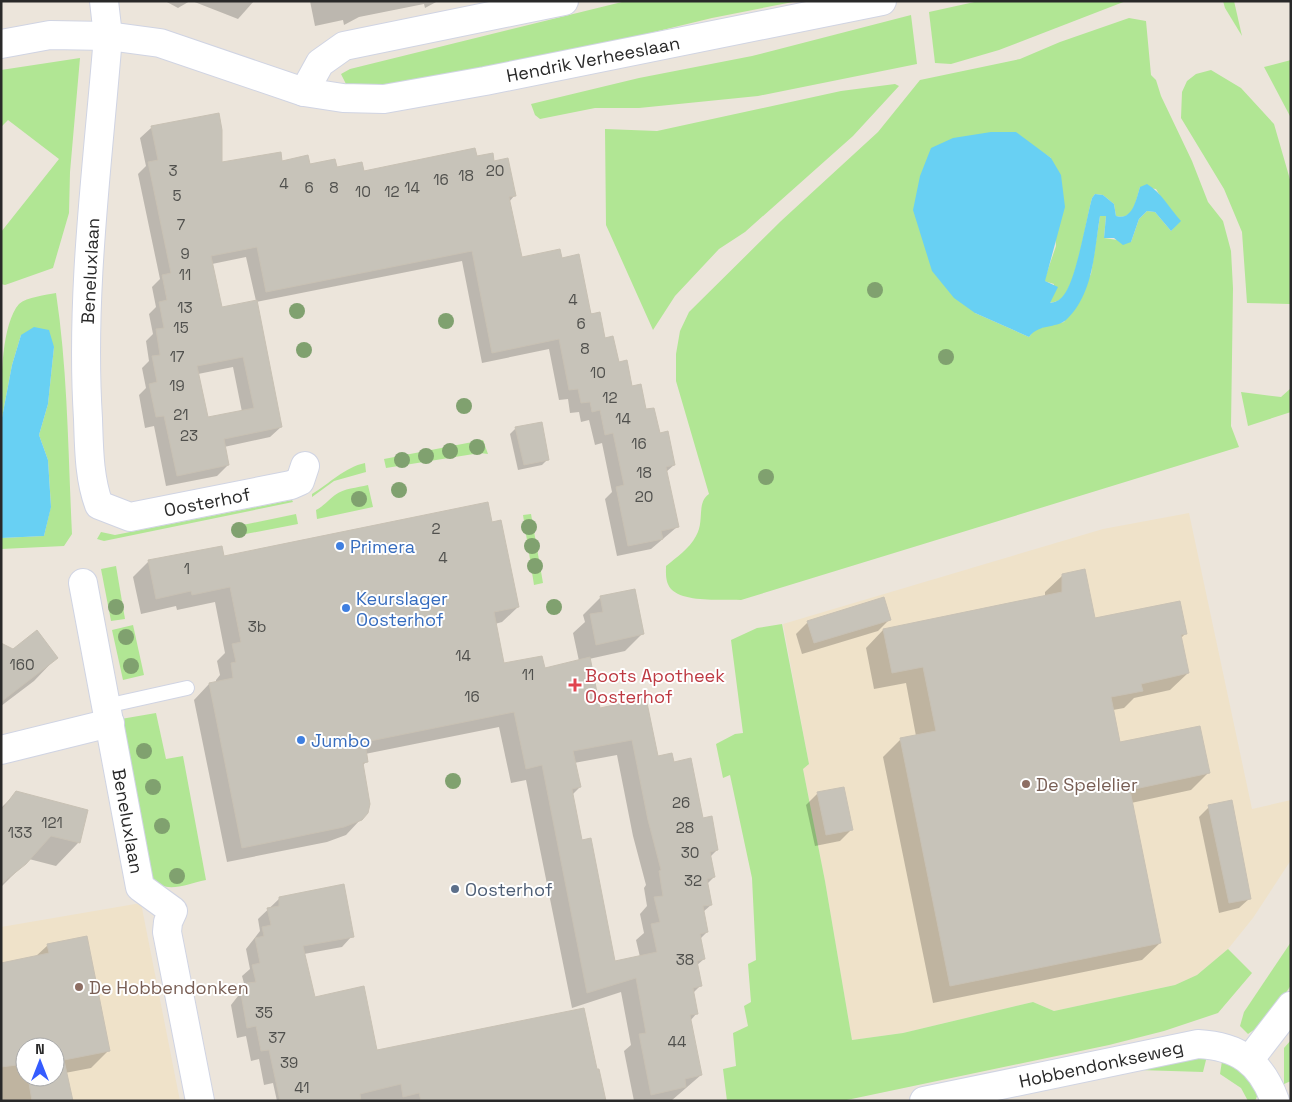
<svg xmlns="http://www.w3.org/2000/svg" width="1292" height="1102" font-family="'Space Grotesk',sans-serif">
	<rect width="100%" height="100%" fill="#ece5db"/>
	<g fill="#efe2c9" fill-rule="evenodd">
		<polygon points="1189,513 1252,809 1291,800 1291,860 1253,918 1228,949 1197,975 1175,985 1054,1011 1033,1002 903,1033 852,1040 825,881 803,769 809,764 783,624 1103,529"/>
		<path d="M141 903 180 1101H1V927ZM25 1047H55V1077H25Z"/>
	</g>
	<g fill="#b1e694" fill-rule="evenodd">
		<polygon points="626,1 798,1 712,18 443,83 348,88 341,74 350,69"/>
		<polygon points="979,1 1126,1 999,50 951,64 935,63 929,12"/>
		<polygon points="1223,1 1234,1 1242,36 1225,8"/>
		<polygon points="911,15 917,64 758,96 639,108 595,108 540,119 535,115 531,104 639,78 752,56"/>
		<path d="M1129 18 1146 21 1151 75 1156 80 1161 96 1192 161 1208 202 1223 221 1231 251 1233 288 1231 426 1239 447 741 600C723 599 684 603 671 589 665 582 666 573 666 566 677 557 689 549 696 536 705 521 696 503 709 494L676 381V354L680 331 689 312 781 221 878 132 920 80 1020 59 1060 42ZM1033 146 1051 158 1056 246 1044 281 1054 284 1049 303C1055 302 1059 301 1063 297 1077 282 1086 220 1092 198L1095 194 1103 195 1114 204 1116 216C1134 221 1136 200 1140 187L1156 189 1165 204 1180 221 1171 231 1155 212 1147 211 1139 219 1131 242 1104 238 1106 216H1100L1091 274 1064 322 1035 329 1029 337 975 313Z"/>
		<polygon points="80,58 70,172 69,213 53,268 5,285 1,284 1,232 59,159 8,120 1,127 1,70"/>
		<polygon points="1291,60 1291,118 1264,67"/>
		<polygon points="1211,70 1241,88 1274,124 1291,183 1291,307 1290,304 1247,303 1242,232 1224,189 1181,118 1182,92 1187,81 1196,74"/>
		<polygon points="895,84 899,86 853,136 745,232 719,249 675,296 653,330 606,225 605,129 657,131 841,91"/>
		<path d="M56 293C68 372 68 454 72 534L64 546 1 549V538L44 536 51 506 48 460 39 435 48 404 54 347 21 335 12 365 1 423C1 390 0 326 19 304 27 297 46 295 56 293Z"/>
		<polygon points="1291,388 1291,412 1248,426 1241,392 1281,397"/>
		<polygon points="483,440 488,454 480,453 386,468 384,459"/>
		<path d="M365 463 366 472 334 481 312 497V494C329 484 345 467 365 463Z"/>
		<path d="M368 485 373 507 317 519 316 510C324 506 328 500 335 495 344 488 357 488 368 485Z"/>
		<polygon points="292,500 293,502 104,541 97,539 101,532 115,535"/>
		<polygon points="296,514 298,524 235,536 233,527"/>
		<polygon points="531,514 543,583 534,585 523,515"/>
		<polygon points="116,566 125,619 111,621 101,569"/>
		<polygon points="782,624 809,764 803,769 825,881 852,1040 903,1033 1033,1002 1054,1011 1175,985 1197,975 1228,949 1252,973 1218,1013 1164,1031 1109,1045 842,1101 727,1101 723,1069 736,1066 733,1033 748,1026 744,1006 751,1002 748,964 756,960 752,878 730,775 723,778 716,744 735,734 743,733 731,640 757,628"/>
		<polygon points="133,625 144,675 123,680 112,630"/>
		<path d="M156 713 166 759 183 756 206 880C181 885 163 897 148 872L121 719Z"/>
		<polygon points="1291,942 1291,985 1269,1019 1248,1034 1240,1026 1244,1012"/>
		<polygon points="1291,1040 1291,1081 1284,1084 1284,1048"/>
		<polygon points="1207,1056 1203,1072 1139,1070"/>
		<path d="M1222 1061C1239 1068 1249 1077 1258 1094L1255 1101H1248L1241 1088 1220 1074Z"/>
	</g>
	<g fill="#68d0f3">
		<path d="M991 132H1016L1051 158 1061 175 1065 207 1045 281 1058 287 1050 303C1055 302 1059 301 1063 296 1076 282 1086 219 1092 198L1095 194 1103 195 1114 204 1116 216C1133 221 1136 199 1140 187L1147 184C1161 192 1170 209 1181 221L1171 231 1155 212 1147 211 1139 219 1131 242 1123 245 1114 238H1104L1106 216H1100C1094 251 1094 294 1066 320 1055 329 1040 323 1029 337L975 313 954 298 932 271 913 210 920 176 931 148 953 138Z"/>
		<polygon points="34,327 49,330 54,347 48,404 39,435 48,460 51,507 44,536 1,538 1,423 12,365 21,335"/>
	</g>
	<g fill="#0003" fill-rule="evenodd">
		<polygon points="165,1 190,1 178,8"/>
		<polygon points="192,1 254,1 238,19"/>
		<polygon points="310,1 438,1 425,8 424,4 359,17 344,25 343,20 315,26"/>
		<path d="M218 114 221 163 281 162 363 172 476 158 493 162 515 195 509 202 521 258 561 259 659 435 674 465 666 472 677 527 651 549 617 556 605 499 612 492 602 443 595 445 589 420 581 422 579 412 570 413 568 399 559 400 549 349 482 363 462 261 256 302 281 427 270 437 224 447 228 465 217 476 166 486 154 426 145 428 139 395 146 388 142 368 149 361 146 341 153 334 149 314 156 307 152 287 160 279 138 174 146 166 140 138 151 128ZM246 257 256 301 221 309 212 264ZM233 367 242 412 207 418 198 374Z"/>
		<polygon points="516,428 548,459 542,465 518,470 510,434"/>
		<path d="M491 524 518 607 502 622 495 624 503 665 544 669 579 661 573 633 585 622 583 615 601 597 643 633 625 651 589 659 599 709 657 757 673 763 717 850 710 857 714 877 707 884 711 905 703 912 707 932 700 939 704 959 696 966 700 986 693 993 697 1013 690 1021 701 1075 671 1101H634L624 1051 631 1045 621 992 572 1008 526 780 511 783 499 727 365 754 367 761 362 766 361 819 346 835 327 842 227 862 194 700 209 684 216 683V680L220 675 217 661 225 653 215 602 177 610 176 606 141 614 133 577 149 561 223 558ZM617 755 633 836 646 885 644 888 647 906 640 914 644 933 636 940 640 957 614 963 581 841 572 795 580 787 574 763Z"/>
		<polygon points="1063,575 1094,619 1186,633 1181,638 1188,673 1170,690 1134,698 1124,708 1113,710 1119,744 1209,772 1191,790 1131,803 1160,943 1142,960 933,1003 883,757 900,740 916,736 906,683 874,689 866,648 883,630 1045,597 1045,592"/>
		<polygon points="889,620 878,631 802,654 796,634 808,622"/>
		<polygon points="1,645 13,650 56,658 34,681 1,706"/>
		<polygon points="17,792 87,811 78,843 56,866 29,859 1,887 1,808"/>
		<polygon points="818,793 852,829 840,841 815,846 806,805"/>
		<polygon points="1209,807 1250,898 1239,908 1219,913 1199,817"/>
		<polygon points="280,898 352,936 342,947 304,954 314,998 376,1052 596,1071 605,1101 277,1101 273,1083 264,1085 259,1059 251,1061 246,1036 237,1038 231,1005 245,987 242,976 250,969 246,949 260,931 258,919"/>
		<path d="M48 945 109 1050 91 1068 65 1073 71 1101H1V964L35 957ZM25 1047H55V1077H25Z"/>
	</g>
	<g fill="#c7c3b9" stroke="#c8c1b4" fill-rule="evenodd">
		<path d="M219 113 222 130V162L281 152 282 161 308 155 310 164 335 159 337 167 362 162 364 171 475 148 477 156 493 153 494 161 508 158 516 196 509 197 522 257 560 249 562 258 579 254 591 314 600 312 605 338 613 336 619 362 627 360 632 386 641 384 646 409 654 408 660 433 668 431 675 465 666 467 679 527 661 531 663 539 628 546 616 487 624 485 613 433 605 435 600 410 592 412 590 402 581 403 578 389 569 390 559 339 492 353 472 251 266 292 257 247 211 256 222 307 257 300 282 427 224 439 229 465 177 476 164 416 156 417 149 384 157 382 152 356 160 355 156 329 164 328 159 302 167 300 162 275 171 273 148 162 158 160 151 126ZM243 357 254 408 208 417 197 366Z"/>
		<polygon points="542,422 549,460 524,465 515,427"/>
		<path d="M488 502 492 522 501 520 519 607 494 612 504 663 542 656 545 668 590 657 600 708 646 698 658 756 672 753 674 762 691 758 703 818 712 816 718 850 710 852 715 877 707 879 712 905 703 906 708 932 700 934 705 959 697 961 702 986 693 988 698 1014 690 1015 702 1075 685 1079 686 1087 651 1095 639 1034 646 1033 636 978 587 993 542 765 526 769 514 712 365 742 368 762 363 763 370 804 368 813 362 820 344 827 242 848 209 683 233 678 231 663 236 662 232 644 241 642 230 587 192 595 191 591 156 599 148 560 222 546 224 556ZM632 740 648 820 661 870 659 871 663 896 654 897 660 922 651 924 657 952 615 961 591 838 582 840 572 789 581 787 573 751Z"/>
		<polygon points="1085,569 1095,618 1180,601 1187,634 1181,635 1189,673 1141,684 1143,691 1111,697 1120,742 1200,726 1210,773 1130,790 1161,943 950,986 900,738 936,731 923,667 892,673 883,629 1062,592 1062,574"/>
		<polygon points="635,589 644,634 596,645 590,614 603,612 600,596"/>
		<polygon points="884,597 891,620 814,643 807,621"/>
		<polygon points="37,630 58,658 1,702 1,643 13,649"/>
		<polygon points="844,787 853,830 826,835 817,792"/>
		<polygon points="16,791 88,810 80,843 51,836 26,864 1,884 1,811"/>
		<polygon points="1232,800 1251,899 1229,903 1208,805"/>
		<polygon points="344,884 354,937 303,946 315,997 364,986 377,1050 584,1008 597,1069 599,1069 606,1101 421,1101 419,1093 403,1097 401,1084 360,1094 361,1101 280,1101 269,1050 261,1051 256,1026 247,1028 241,994 249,992 247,983 256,982 252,965 260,963 255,938 264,936 262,927 271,925 267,908 279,906 279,897"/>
		<polygon points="87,936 110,1051 64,1060 73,1101 32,1101 28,1077 55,1077 55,1047 25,1047 25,1064 1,1067 1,963 49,953 47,944"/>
	</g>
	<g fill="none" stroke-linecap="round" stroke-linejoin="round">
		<defs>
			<polyline id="service" points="106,706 187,688"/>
			<g id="minor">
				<path d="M104 1 108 36C98 163 80 292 88 419 89 448 89 478 99 505L130 517 291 485 300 481 305 466"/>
				<polyline points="1,44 50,35 108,36 160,43 304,92 343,98 384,99 485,81 882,1"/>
				<polyline points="304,92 320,63 344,46 564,1"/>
				<polyline points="83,583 140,887 173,911 168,922 167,932 200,1101"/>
				<polyline points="1,750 110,723"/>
				<polyline points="1250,1059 1291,1006"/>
			</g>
			<path id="tertiary" d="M924 1101 1198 1044C1238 1046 1261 1062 1275 1101"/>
		</defs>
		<use href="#service" stroke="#d0d4e3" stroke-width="16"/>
		<use href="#minor" stroke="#d0d4e3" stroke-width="30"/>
		<use href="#tertiary" stroke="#d0d4e3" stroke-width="30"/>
		<use href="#service" stroke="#fff" stroke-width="14"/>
		<use href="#minor" stroke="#fff" stroke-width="28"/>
		<use href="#tertiary" stroke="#fff" stroke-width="28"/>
	</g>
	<g fill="#80a16f">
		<circle cx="875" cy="290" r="8"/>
		<circle cx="297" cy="311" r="8"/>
		<circle cx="446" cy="321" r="8"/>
		<circle cx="304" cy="350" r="8"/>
		<circle cx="946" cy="357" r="8"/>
		<circle cx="464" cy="406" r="8"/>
		<circle cx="477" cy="447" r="8"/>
		<circle cx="450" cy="451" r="8"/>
		<circle cx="426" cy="456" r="8"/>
		<circle cx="402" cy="460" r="8"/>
		<circle cx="766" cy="477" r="8"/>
		<circle cx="399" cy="490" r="8"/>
		<circle cx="359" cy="499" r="8"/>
		<circle cx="529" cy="527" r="8"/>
		<circle cx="239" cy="530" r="8"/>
		<circle cx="532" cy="546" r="8"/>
		<circle cx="535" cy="566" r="8"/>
		<circle cx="116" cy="607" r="8"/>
		<circle cx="554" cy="607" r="8"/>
		<circle cx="126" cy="637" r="8"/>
		<circle cx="131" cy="666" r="8"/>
		<circle cx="144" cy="751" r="8"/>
		<circle cx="453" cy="781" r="8"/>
		<circle cx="153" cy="787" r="8"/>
		<circle cx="162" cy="826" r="8"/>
		<circle cx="177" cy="876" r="8"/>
	</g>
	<g fill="#3f7fe0" stroke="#fff" stroke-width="2">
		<circle cx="340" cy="546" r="5"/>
		<circle cx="346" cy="608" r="5"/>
		<circle cx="301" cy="740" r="5"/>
	</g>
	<path fill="#e0444e" stroke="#fff" stroke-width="2" d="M572.5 677.5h5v5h5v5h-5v5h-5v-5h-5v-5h5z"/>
	<g fill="#8d6e63" stroke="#fff" stroke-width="2">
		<circle cx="1026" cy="784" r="5"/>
		<circle cx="79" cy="987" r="5"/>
	</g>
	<circle fill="#5c6f8a" stroke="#fff" stroke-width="2" cx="455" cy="889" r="5"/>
	<g text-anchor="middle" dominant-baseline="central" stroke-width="4" stroke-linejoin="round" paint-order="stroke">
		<g font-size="15" fill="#50504d">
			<text x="173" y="170">3</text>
			<text x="495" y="170">20</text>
			<text x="466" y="175">18</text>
			<text x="441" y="179">16</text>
			<text x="284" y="183">4</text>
			<text x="309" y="187">6</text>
			<text x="334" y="187">8</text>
			<text x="412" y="187">14</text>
			<text x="363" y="191">10</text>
			<text x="392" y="191">12</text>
			<text x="177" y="195">5</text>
			<text x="181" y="224">7</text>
			<text x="185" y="253">9</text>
			<text x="185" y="274">11</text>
			<text x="573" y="299">4</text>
			<text x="185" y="307">13</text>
			<text x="581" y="323">6</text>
			<text x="181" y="327">15</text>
			<text x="585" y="348">8</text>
			<text x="177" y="356">17</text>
			<text x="598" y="372">10</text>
			<text x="177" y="385">19</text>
			<text x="610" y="397">12</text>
			<text x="181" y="414">21</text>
			<text x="623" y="418">14</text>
			<text x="189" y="435">23</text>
			<text x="639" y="443">16</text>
			<text x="644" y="472">18</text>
			<text x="644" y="496">20</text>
			<text x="436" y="528">2</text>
			<text x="443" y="557">4</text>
			<text x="187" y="568">1</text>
			<text x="257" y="626">3b</text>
			<text x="463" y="655">14</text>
			<text x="22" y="664">160</text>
			<text x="528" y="674">11</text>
			<text x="472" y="696">16</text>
			<text x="681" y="802">26</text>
			<text x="52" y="822">121</text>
			<text x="685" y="827">28</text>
			<text x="20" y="832">133</text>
			<text x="690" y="852">30</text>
			<text x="693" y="880">32</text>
			<text x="685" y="959">38</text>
			<text x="264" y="1012">35</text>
			<text x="277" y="1037">37</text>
			<text x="677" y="1041">44</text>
			<text x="289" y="1062">39</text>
			<text x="302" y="1087">41</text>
		</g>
		<g font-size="18" fill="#292929" stroke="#fff">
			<text transform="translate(593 59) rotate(-11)">Hendrik Verheeslaan</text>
			<text transform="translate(90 271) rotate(-87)">Beneluxlaan</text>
			<text transform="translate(207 502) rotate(-11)">Oosterhof</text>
			<text transform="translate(128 821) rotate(80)">Beneluxlaan</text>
			<text transform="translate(1101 1064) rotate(-12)">Hobbendonkseweg</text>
		</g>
		<g font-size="18" fill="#366cbe" stroke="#fff" text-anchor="start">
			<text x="350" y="546">Primera</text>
			<text x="356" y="598">Keurslager<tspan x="356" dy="21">Oosterhof</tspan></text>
			<text x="311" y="740">Jumbo</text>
		</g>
		<g font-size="18" fill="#be3a42" stroke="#fff" text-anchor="start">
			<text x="585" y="675">Boots Apotheek<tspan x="585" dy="21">Oosterhof</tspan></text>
		</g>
		<g font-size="18" fill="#785e54" stroke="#fff" text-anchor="start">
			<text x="1036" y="784">De Spelelier</text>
			<text x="89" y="987">De Hobbendonken</text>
		</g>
		<g font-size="18" fill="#4e5e75" stroke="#fff" text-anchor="start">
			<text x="465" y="889">Oosterhof</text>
		</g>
	</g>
	<rect width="1292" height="1102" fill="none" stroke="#292929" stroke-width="5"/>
	<g transform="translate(40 1062)"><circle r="24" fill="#ffffff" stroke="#a9a9a9"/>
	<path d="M0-4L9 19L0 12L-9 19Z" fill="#355cff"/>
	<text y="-8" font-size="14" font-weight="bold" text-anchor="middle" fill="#292929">N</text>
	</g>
</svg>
